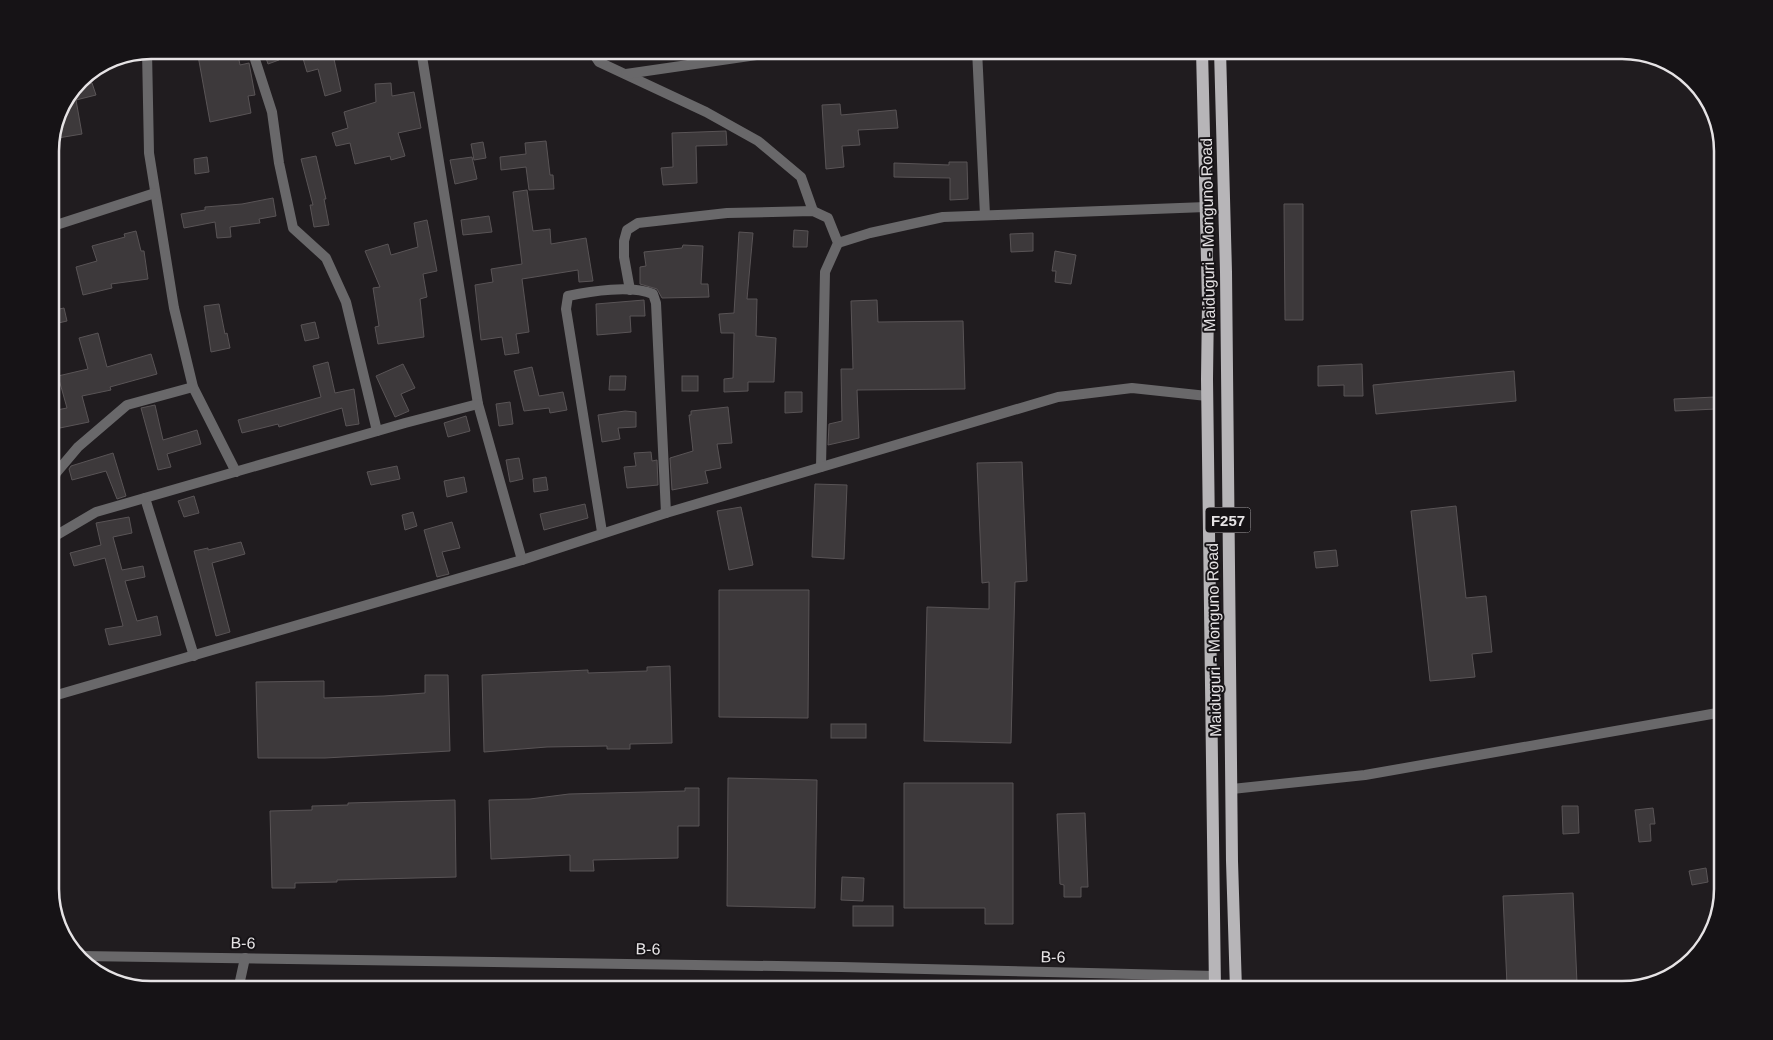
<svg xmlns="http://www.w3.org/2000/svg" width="1773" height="1040" font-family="Arial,sans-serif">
	<rect width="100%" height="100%" fill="#201c1f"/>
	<g fill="#3d393b" stroke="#595456">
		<polygon points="197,50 216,50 216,53 237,50 240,65 249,63 255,95 248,96 251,113 210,122"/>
		<polygon points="276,50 279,60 268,64 264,52"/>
		<polygon points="319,50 332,50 341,91 325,96 318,69 307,72 302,55"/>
		<polygon points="92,83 96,95 76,100 82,134 52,139 58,112 74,87"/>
		<polygon points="391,83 392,96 414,92 421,128 398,133 405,156 391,160 390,156 355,164 350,143 336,146 332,133 348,128 344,112 376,102 375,84"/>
		<polygon points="840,104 841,115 896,110 898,128 858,130 860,145 842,146 844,167 826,169 822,105"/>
		<polygon points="726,131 727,145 696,146 697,183 663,185 661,168 673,167 672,133"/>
		<polygon points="546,141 550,175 553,175 554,189 529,190 526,167 501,170 500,157 526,154 525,143"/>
		<polygon points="483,142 486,158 474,160 471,144"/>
		<polygon points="316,156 326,199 324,199 329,225 314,227 310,205 313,205 301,159"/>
		<polygon points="207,157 209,172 195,174 194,159"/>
		<polygon points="472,157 477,179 455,184 450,160"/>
		<polygon points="949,162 967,162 968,199 950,200 950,178 894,177 894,163 949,165"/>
		<polygon points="527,190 533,231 550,229 551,244 586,238 593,281 579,282 578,270 522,279 529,332 516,334 519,353 505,355 502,337 481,340 475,285 493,282 491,269 522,264 513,192"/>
		<polygon points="273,198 276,216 259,219 260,223 230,227 231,237 217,238 215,222 184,228 181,214 205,210 205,207 242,204"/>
		<polygon points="1284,204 1303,204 1303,320 1285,320"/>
		<polygon points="489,216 492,232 463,235 461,220"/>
		<polygon points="427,220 437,271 423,274 427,297 420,299 424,337 378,344 375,327 379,326 373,288 380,287 365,251 388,244 391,255 418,247 414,223"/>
		<polygon points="794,230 808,231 807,247 793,247"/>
		<polygon points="136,231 141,251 144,251 148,279 111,284 112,288 83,295 76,267 97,261 92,246 125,237 124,234"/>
		<polygon points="739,232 753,233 747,299 757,299 756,336 776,338 774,382 748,382 748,391 724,392 724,379 733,378 734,333 721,333 719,314 734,313"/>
		<polygon points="1033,233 1033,251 1011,252 1010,234"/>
		<polygon points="683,245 703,246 701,284 708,284 709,297 662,298 657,289 640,284 640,267 646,266 644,252 682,248"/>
		<polygon points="1055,251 1076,255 1071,284 1055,282 1056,271 1052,271"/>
		<polygon points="644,300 645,316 630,316 631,332 597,335 596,304"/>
		<polygon points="877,300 878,322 963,321 965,389 857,390 859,438 828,445 829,424 842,421 841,369 853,369 851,301"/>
		<polygon points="219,304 225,334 227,333 230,348 211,352 204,306"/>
		<polygon points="64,308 67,321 50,325 50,311"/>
		<polygon points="315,322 319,338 305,341 301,325"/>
		<polygon points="98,333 107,367 151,354 157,374 110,387 111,390 82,396 89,422 55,429 51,411 67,408 58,376 88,369 79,338"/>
		<polygon points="328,362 335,393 354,389 359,424 346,426 342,408 279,427 278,424 242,433 238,420 321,397 313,366"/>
		<polygon points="403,364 415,388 401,394 409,411 395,417 376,376"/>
		<polygon points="1362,364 1363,396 1344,396 1344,385 1318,386 1318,366"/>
		<polygon points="532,367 539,396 563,392 567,410 550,413 549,408 524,411 514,371"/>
		<polygon points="1514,371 1516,401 1376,414 1373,385"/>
		<polygon points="610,376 626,376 625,390 609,390"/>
		<rect x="682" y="376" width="16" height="15"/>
		<polygon points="785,392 802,392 802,412 785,413"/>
		<polygon points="1715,397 1716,409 1675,411 1674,399"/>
		<polygon points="510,402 513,424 499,426 496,404"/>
		<polygon points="155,405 163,440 197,430 201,444 167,454 171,467 158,470 141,408"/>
		<polygon points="728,407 732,443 717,444 721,468 705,471 708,483 672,490 670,458 693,451 689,415 691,415 691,411"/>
		<polygon points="625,411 636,412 636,427 618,428 620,439 602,442 598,415"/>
		<polygon points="466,416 470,431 448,437 444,423"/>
		<polygon points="651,452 652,461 657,460 658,485 627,488 624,467 636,466 634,453"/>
		<polygon points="113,453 126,496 117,499 106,471 72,480 69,469 71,466"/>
		<polygon points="519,458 523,479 510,482 506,460"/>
		<polygon points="1022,462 1027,581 1015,582 1011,743 924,741 927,607 989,609 989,582 982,583 977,463"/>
		<polygon points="397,466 400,479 371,485 367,472"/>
		<polygon points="464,477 467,492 447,497 444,481"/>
		<polygon points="546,477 548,490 534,492 533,479"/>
		<polygon points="815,484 847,485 844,559 812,557"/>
		<polygon points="194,496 199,513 184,517 178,501"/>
		<polygon points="585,504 588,518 544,530 540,514"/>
		<polygon points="1456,506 1466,598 1486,596 1492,652 1472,654 1475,677 1430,681 1411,511"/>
		<polygon points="741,507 753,565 729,570 717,511"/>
		<polygon points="413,512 417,526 405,530 402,515"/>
		<polygon points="129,517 132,533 113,537 122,570 143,566 145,577 125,581 137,621 157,616 161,635 109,645 105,629 123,626 105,558 74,566 70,553 101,545 96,523"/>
		<polygon points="452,522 460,548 442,552 449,574 437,577 424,530"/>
		<polygon points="241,542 245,554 212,563 230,632 216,636 194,551 208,548 208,550"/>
		<polygon points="1336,550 1338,566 1316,568 1314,552"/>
		<polygon points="719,590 809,590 808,718 719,717"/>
		<polygon points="670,666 672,743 630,744 630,749 607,749 607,746 547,747 484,752 482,675 588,670 588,673 647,671 647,667"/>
		<polygon points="425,675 448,675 450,751 325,758 258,758 256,682 324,681 324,698 384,696 425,693"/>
		<rect x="831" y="724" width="35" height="14"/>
		<polygon points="728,778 817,780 815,908 727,906"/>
		<polygon points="904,783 1013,783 1013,924 985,924 985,908 904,908"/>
		<polygon points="685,788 699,788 699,826 678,826 678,858 593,860 594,871 570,871 570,855 491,859 489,800 530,799 569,794 685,791"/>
		<polygon points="455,800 456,877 337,880 337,882 295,883 295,888 272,888 270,811 312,810 312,806 348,805 348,803"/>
		<polygon points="1562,806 1578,806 1579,833 1563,834"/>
		<polygon points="1653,808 1655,824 1650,824 1651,841 1639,842 1635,810"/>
		<polygon points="1085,813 1088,887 1081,887 1081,897 1064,897 1064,885 1060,884 1057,814"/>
		<polygon points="1706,868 1708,882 1692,885 1689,871"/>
		<polygon points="842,877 864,878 863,901 841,900"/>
		<polygon points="1573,893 1577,983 1507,985 1503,896"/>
		<rect x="853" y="906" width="40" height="20"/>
	</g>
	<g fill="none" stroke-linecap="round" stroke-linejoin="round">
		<g stroke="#69686a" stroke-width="10">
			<polyline points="252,50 272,112 279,163 293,228 326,258 346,302 377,431"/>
			<polyline points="421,50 478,404 522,560"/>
			<polyline points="591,50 599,62 706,112 758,141 801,177 813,211"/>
			<polyline points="977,50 985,215"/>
			<polyline points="147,51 149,153 174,308 193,387 236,472"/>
			<polyline points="626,74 764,54 819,50"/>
			<polyline points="50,227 155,193"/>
			<polyline points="838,243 870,233 943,217 1206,207"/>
			<polyline points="630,290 624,257 624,241 627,230 638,223 727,213 813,211 828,218 838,243 825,272 821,467"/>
			<polyline points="50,493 56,473 78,447 127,405 193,387"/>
			<polyline points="145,498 194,656"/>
			<path d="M602 532 566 309 568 296C591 291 631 285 653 294L656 303 666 513"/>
			<polyline points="50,539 96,512 405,423 478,404"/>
			<polyline points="50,668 54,696 50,895"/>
			<polyline points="50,697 522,560 666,513 1058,397 1132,388 1207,396"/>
			<polyline points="1232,789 1365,775 1723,712"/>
			<polyline points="80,956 841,967 1215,976"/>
			<polyline points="238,990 245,958"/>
		</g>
		<g stroke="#b7b5b8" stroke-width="12">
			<polyline points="1202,50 1208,303 1207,379 1215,990"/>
			<polyline points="1220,50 1226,272 1232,861 1236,990"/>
		</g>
	</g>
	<g text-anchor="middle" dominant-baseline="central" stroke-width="4" stroke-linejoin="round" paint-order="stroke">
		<rect fill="#161316" stroke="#a8a5a7" stroke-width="1" x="1205.5" y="507.5" width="45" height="25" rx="4"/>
		<g font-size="15" font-weight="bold" fill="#e6e3e5">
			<text x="1228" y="520">F257</text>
		</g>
		<g font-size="16" fill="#e6e3e5" stroke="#161316">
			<text transform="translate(1208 235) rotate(-91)">Maiduguri - Monguno Road</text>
			<text transform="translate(1214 640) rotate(-91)">Maiduguri - Monguno Road</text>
			<text transform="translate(243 943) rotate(1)">B-6</text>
			<text transform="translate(648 949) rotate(1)">B-6</text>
			<text transform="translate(1053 957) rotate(1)">B-6</text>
		</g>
	</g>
	<path d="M0 0H1773V1040H0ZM151 59H1622A92 92 0 0 1 1714 151V889A92 92 0 0 1 1622 981H151A92 92 0 0 1 59 889V151A92 92 0 0 1 151 59Z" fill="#161316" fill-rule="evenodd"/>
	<path fill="none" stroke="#e6e3e5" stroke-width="2.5" d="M151 59H1622A92 92 0 0 1 1714 151V889A92 92 0 0 1 1622 981H151A92 92 0 0 1 59 889V151A92 92 0 0 1 151 59Z"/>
</svg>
